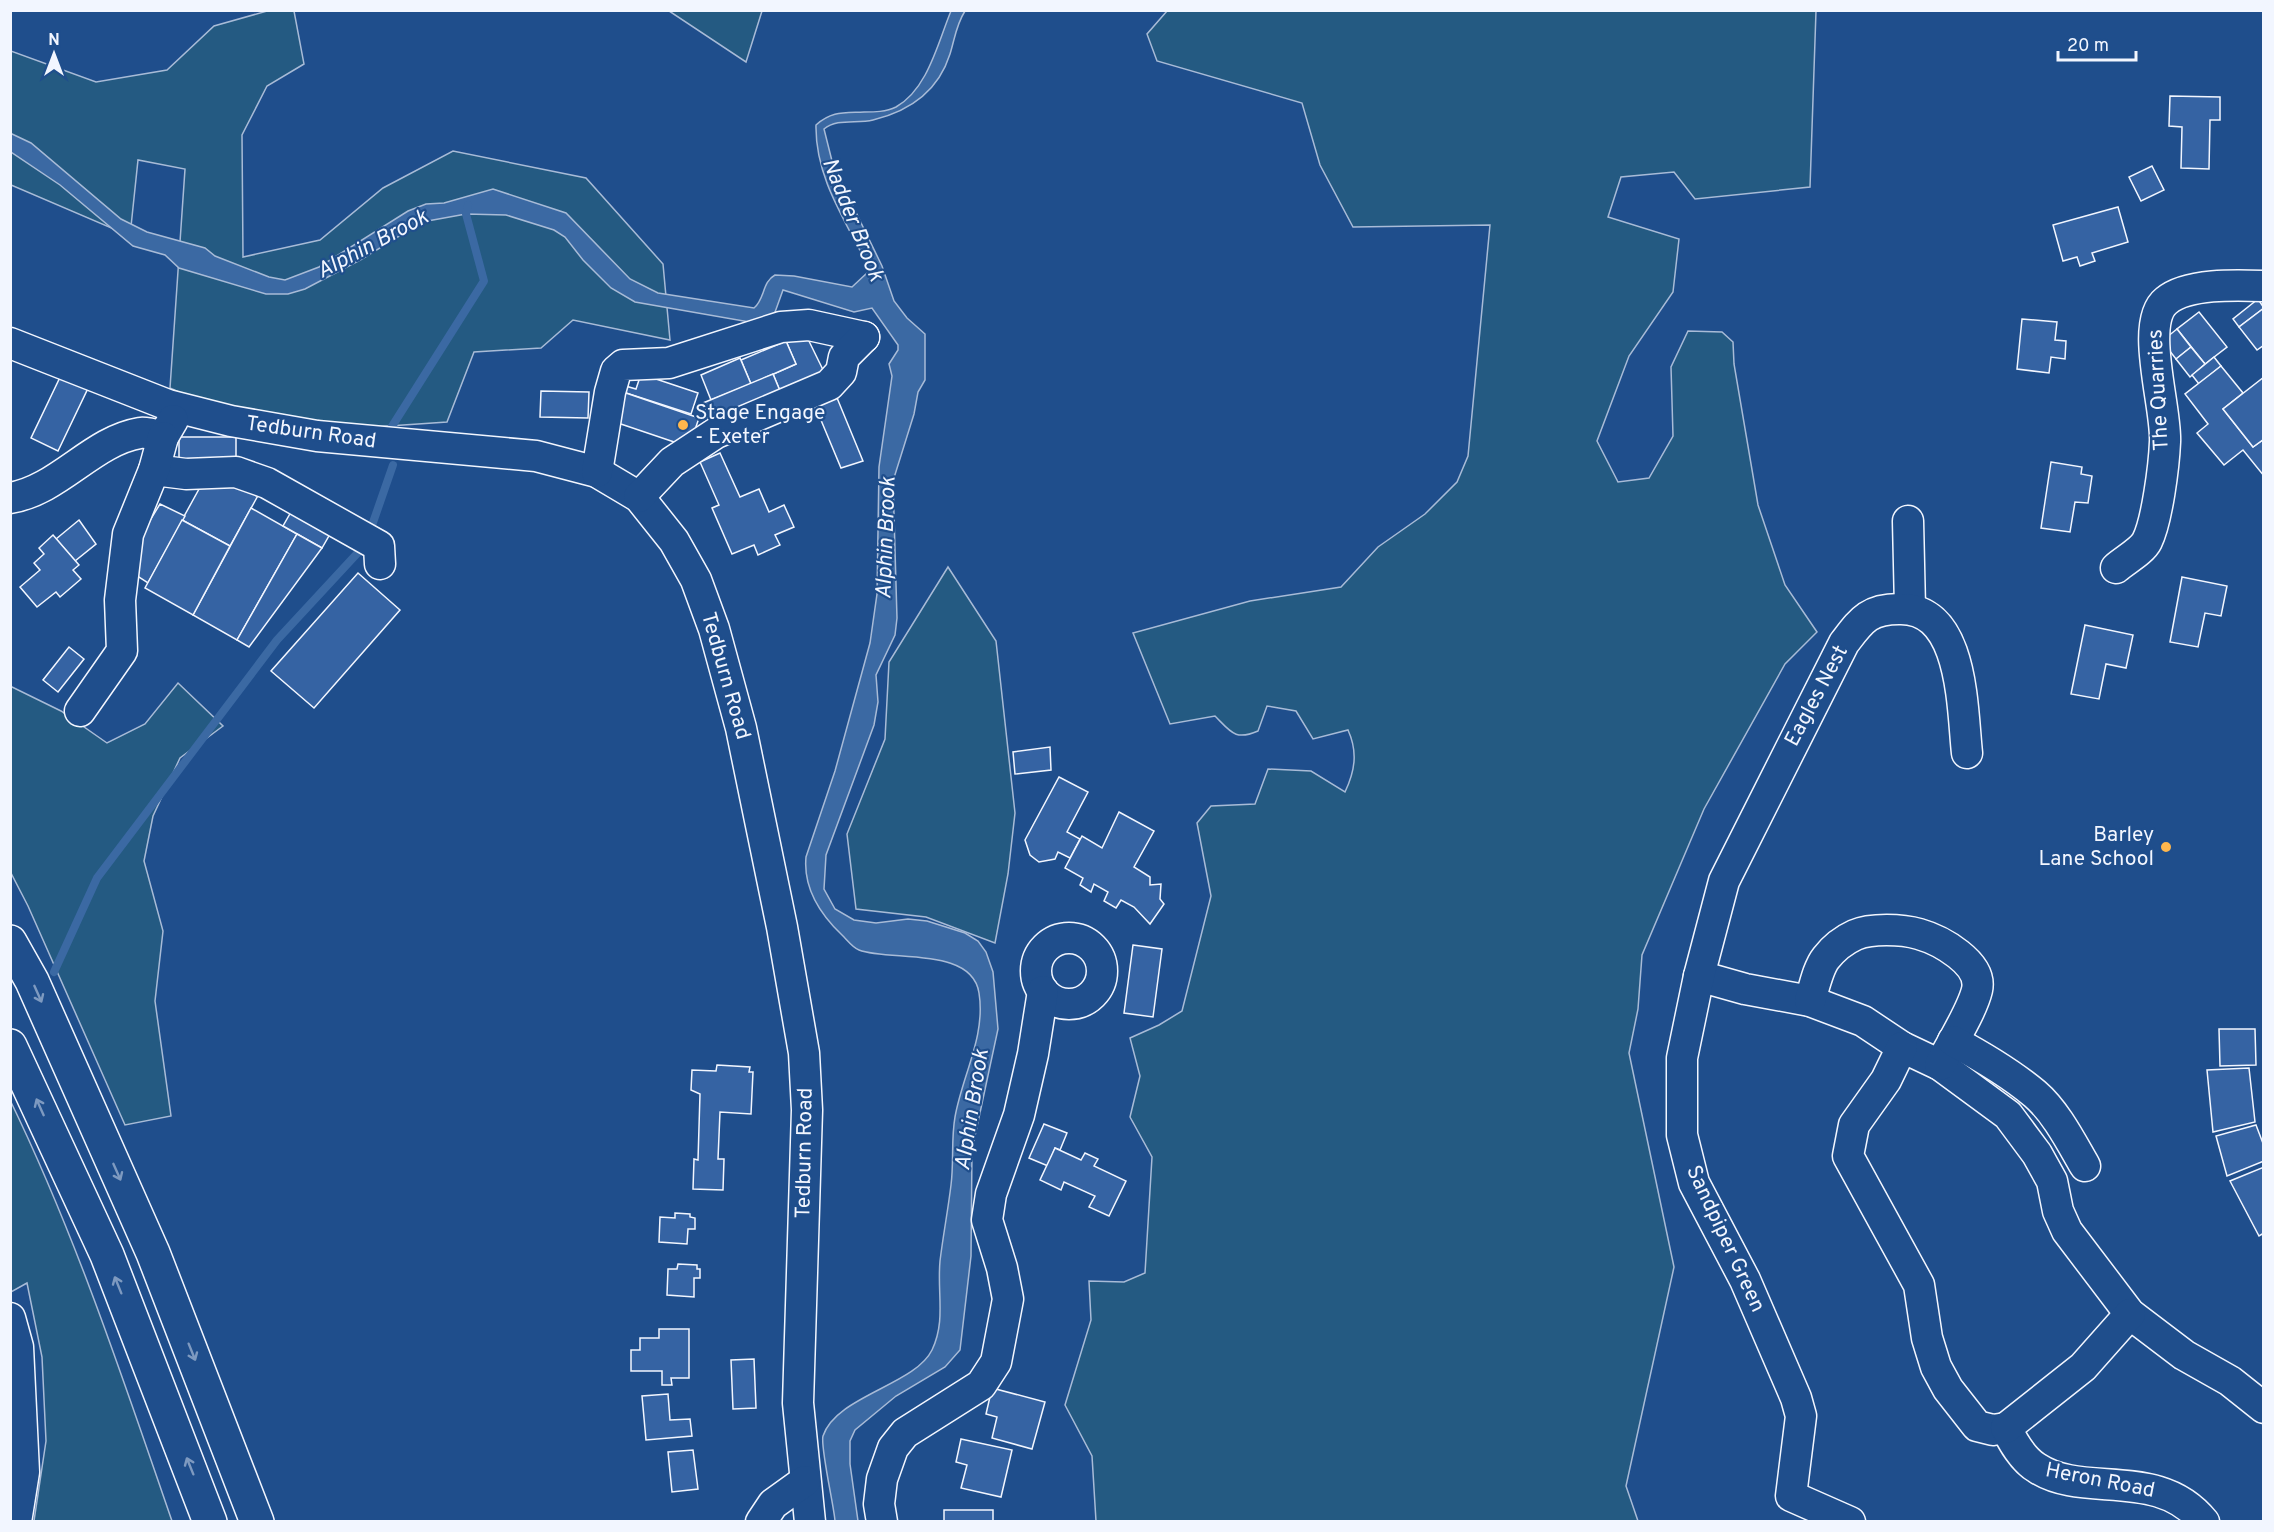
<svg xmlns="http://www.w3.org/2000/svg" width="2274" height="1532" font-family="Overpass,sans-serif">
	<rect width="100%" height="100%" fill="#1f4e8c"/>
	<g fill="#245a82" stroke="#a8bbd7" stroke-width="1.5">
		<polygon points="267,11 294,11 304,64 267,86 242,135 243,257 320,240 383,188 453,151 586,178 663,264 670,340 573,320 541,348 474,352 447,422 345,429 228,415 170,388 185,169 138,160 130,236 11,185 11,51 96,82 167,70 214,26"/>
		<polygon points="669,11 762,11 746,62"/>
		<path d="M1167 11H1816L1810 187 1695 199 1674 172 1621 177 1608 217 1679 239 1673 292 1629 356 1597 441 1618 482 1649 478 1673 436 1671 367 1688 331 1722 332 1733 342 1734 364 1758 505 1785 585 1817 632 1785 664 1704 809 1642 955 1638 1009 1629 1053 1674 1267 1626 1486 1638 1521H1096L1092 1456 1065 1405 1091 1320 1089 1281 1124 1282 1145 1273 1152 1157 1130 1117 1140 1076 1130 1038 1159 1025 1182 1011 1211 896 1197 823 1211 806 1255 804 1268 769 1311 771 1345 792C1355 771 1358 752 1348 730L1313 739 1296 711 1267 706 1258 731C1235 741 1231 732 1215 716L1170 724 1133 633 1250 601 1341 587 1378 547 1425 514 1457 482 1468 456 1490 225 1353 227 1320 165 1302 103 1157 61 1147 34Z"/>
		<polygon points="948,567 996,641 1015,813 1008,874 995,943 926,917 856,909 847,834 885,739 889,662"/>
		<polygon points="178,683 223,726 180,758 153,816 144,861 163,931 155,1001 171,1116 125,1125 28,906 11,873 10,686 61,711 107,743 145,724"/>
		<path d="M10 1100C76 1236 123 1379 172 1521H34L46 1441 42 1357 27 1283 11 1292Z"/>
	</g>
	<path fill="#3b69a3" stroke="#a8bbd7" stroke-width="1.5" d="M951 11H965C956 25 955 38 950 54 938 92 910 111 873 120 857 124 837 118 824 129L833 165 882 266 894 301 907 318 925 334V380L918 392 914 414 893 481 897 618 895 635 876 675 878 702 874 725 826 855 824 889 835 909 854 920 876 923 908 919 927 921 965 933 978 941 986 952 993 972 998 1029 972 1150 971 1256 960 1350 945 1367 896 1396 855 1430 850 1441V1464L858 1521H835C834 1506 820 1446 823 1436 836 1396 915 1385 932 1350 946 1321 937 1293 940 1261 943 1236 948 1210 951 1185 954 1162 951 1139 955 1117 962 1076 986 1036 979 993 972 946 890 962 859 950 853 948 847 940 842 935 820 914 803 889 806 857L835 771 870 643 877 594 879 467 892 376 889 364 898 350V345L872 308 854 312 783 290 774 315 755 323 635 302 611 288 583 260 565 237 554 230 506 215 466 214 422 222 362 259 305 289 288 294H266L179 268 165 255 133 246 60 185 11 152 10 133 31 143 121 219 147 232 205 248 215 256 269 277 285 280 319 267 408 211 426 204 444 203 493 189 566 213 630 279 658 293 754 308C765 299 762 282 775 275L794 276 852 287 868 272 865 260C843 217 815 175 816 125 832 111 843 113 864 112 874 112 886 112 896 107 928 89 938 42 951 11Z"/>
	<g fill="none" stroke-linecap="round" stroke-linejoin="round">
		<g stroke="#3b69a3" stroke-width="8">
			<polyline points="391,428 484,281 466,214 468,205"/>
			<polyline points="369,534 393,465"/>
			<polyline points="54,972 97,878 277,640 365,545"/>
		</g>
	</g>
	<g fill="#3563a3" stroke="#f2f6ff" stroke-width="1.5">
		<polygon points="2170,96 2220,97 2220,120 2210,120 2209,169 2181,168 2182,127 2169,126"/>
		<polygon points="2152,166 2164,190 2141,201 2129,177"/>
		<polygon points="2118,207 2128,242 2092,253 2095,261 2080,266 2077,257 2063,261 2053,225"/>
		<polygon points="2258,299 2264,308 2239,327 2233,319"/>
		<polygon points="2264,308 2264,345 2257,350 2239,327"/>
		<polygon points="2199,312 2227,347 2205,364 2177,329"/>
		<polygon points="2022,319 2057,322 2055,340 2066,341 2065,359 2051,357 2049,373 2017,369"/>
		<polygon points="2177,329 2191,347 2176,359 2162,341"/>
		<polygon points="805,333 828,380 783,398 773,374 796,364 786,341"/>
		<polygon points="786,341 796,364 751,384 741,360"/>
		<polygon points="2191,347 2205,364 2190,377 2176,359"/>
		<polygon points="2214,357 2221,366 2199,384 2192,375"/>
		<polygon points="740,358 751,384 711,400 701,375"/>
		<polygon points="2221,366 2243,393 2223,409 2253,447 2264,439 2264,476 2243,450 2224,465 2197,433 2208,424 2185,394"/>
		<polygon points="64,369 91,382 58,451 31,438"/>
		<polygon points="641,374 698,393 691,414 620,391 622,385 636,389"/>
		<polygon points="773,374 783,398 711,426 703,403"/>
		<polygon points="2264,377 2264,439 2253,447 2223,409"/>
		<polygon points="541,391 589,392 588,418 540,417"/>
		<polygon points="620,391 699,418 689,447 609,420"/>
		<polygon points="835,393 863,461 841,468 813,401"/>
		<polygon points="179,437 236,437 236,462 179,463"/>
		<polygon points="720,453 740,497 759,489 769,512 784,505 794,527 775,535 780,545 758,555 754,545 732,554 712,508 719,505 700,462"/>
		<polygon points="2051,462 2082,467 2081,474 2092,476 2088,503 2075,502 2070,532 2041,528"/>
		<polygon points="204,480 260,492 230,546 182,520"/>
		<polygon points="160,504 185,516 148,583 131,572 138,540"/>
		<polygon points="251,508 297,534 237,640 193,615"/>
		<polygon points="291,512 330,534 322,548 283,526"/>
		<polygon points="79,520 96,544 75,561 56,539"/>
		<polygon points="182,520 230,546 193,615 145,588"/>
		<polygon points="297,534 322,548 249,647 237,640"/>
		<polygon points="53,535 79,565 73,570 81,579 60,597 56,592 37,607 20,587 40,570 34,563 44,554 39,548"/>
		<polygon points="358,573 400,610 314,708 271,671"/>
		<polygon points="2182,577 2227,586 2221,616 2205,613 2198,647 2170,642"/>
		<polygon points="2085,625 2133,635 2126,668 2106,664 2099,699 2071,694"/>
		<polygon points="69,647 84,659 58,692 43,680"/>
		<polygon points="1050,747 1051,770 1015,774 1013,752"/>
		<polygon points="1059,777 1088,792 1067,832 1080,839 1070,858 1058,852 1055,859 1039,862 1030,855 1025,840"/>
		<polygon points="1119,812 1154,831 1134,867 1150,877 1150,885 1161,884 1160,899 1164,904 1150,924 1134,907 1121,900 1116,908 1104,901 1108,892 1094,884 1091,892 1080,885 1083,878 1065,868 1082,836 1102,848"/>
		<polygon points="1133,945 1162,949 1153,1017 1124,1013"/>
		<polygon points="2219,1029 2255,1029 2256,1065 2220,1066"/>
		<polygon points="717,1065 750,1067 749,1072 753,1072 751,1114 720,1112 718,1159 724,1159 723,1190 693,1189 694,1159 698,1160 700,1094 691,1090 692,1070 716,1071"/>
		<polygon points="2249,1068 2255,1122 2213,1132 2207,1070"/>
		<polygon points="1044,1124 1067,1133 1060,1150 1055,1148 1048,1166 1029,1158"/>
		<polygon points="2256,1125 2264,1146 2264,1161 2227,1176 2216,1136"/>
		<polygon points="1055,1148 1081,1160 1085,1153 1098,1159 1094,1166 1126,1181 1109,1216 1089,1207 1095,1196 1064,1182 1061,1190 1040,1180"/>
		<polygon points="2264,1167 2264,1233 2259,1236 2230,1181"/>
		<polygon points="675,1213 690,1214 690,1217 695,1218 695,1229 688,1229 687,1244 659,1242 660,1217 675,1218"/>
		<polygon points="678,1264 697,1265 697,1269 700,1269 700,1278 694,1278 694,1297 667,1295 668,1269 677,1269"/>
		<polygon points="659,1329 689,1329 689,1378 671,1378 672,1385 662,1385 662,1371 631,1371 631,1350 640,1350 640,1338 659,1338"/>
		<polygon points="754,1359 756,1408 733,1409 731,1360"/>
		<polygon points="992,1388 1045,1402 1032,1449 992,1438 997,1417 986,1414"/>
		<polygon points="668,1394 670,1420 690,1419 692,1436 646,1440 642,1396"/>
		<polygon points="961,1439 1012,1450 1001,1497 961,1488 967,1465 956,1462"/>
		<polygon points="693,1450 698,1489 672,1492 668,1452"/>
		<rect x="944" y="1510" width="49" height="12"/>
	</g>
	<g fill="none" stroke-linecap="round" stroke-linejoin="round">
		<defs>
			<g id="minor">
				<polyline points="10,343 168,405 231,421 317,436 536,456 597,472 639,497 674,541 696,580 714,629 741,728 782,927 804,1053 807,1110 798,1403 810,1522"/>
				<polyline points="154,470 186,474 236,472 267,483 379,546 380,564"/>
				<polyline points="597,472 610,392 616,371 623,365 669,363 781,327 809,325 864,337"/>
				<polyline points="639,497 672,462 716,433 829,385 841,372 844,357 864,337"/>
				<path d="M10 498C59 490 92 441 140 433 147 432 156 435 163 437L173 420"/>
				<polyline points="1908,521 1910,608"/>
				<path d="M2116 568C2125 560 2142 551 2147 541 2157 521 2164 466 2165 442 2167 408 2139 323 2166 301 2187 283 2237 285 2264 286"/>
				<polyline points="80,711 122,651 120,600 128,534 154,470 163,437"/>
				<circle cx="1069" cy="971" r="33"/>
				<polyline points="1699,976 1745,989 1810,1001 1863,1021 1902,1047 1940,1065 2008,1115 2037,1154 2052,1181 2058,1211 2067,1231 2130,1314 2184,1355 2230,1381 2264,1408"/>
				<path d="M1810 1001C1814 988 1818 968 1826 958 1833 949 1844 940 1855 935 1871 928 1902 929 1919 934 1940 940 1983 963 1977 990 1972 1011 1950 1046 1940 1065"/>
				<path d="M1953 1041C1981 1056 2010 1073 2035 1094 2056 1112 2071 1142 2085 1166"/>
				<polyline points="1902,1047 1886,1080 1854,1125 1848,1156 1919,1285 1927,1338 1936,1367 1948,1389 1977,1426 1993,1430 2006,1428"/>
				<polyline points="10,1318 18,1347 24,1472 16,1522"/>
				<path d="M2006 1428C2013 1442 2023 1460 2037 1468 2084 1499 2158 1465 2204 1522"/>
				<polyline points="2006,1428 2083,1367 2130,1314"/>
				<polyline points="761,1522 773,1504 805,1481"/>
				<polyline points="882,1522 879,1504 882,1479 893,1448 905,1433 981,1385 996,1362 1008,1299 1002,1268 987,1220 991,1194 1019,1115 1033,1054 1043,991"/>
				<path d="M1850 1522 1791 1496 1801 1416 1796 1398 1745 1280 1694 1183 1682 1135V1058L1699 976 1724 881 1844 643C1861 621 1868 609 1899 609 1964 607 1962 708 1967 753"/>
			</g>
			<g id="highway">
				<polyline points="10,942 32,981 153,1253 257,1522"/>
				<polyline points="10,1046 107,1255 210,1522"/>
			</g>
		</defs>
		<use href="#minor" stroke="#f2f6ff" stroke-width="33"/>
		<use href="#highway" stroke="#f2f6ff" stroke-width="36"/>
		<use href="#minor" stroke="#1f4e8c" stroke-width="30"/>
		<use href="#highway" stroke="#1f4e8c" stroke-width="33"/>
	</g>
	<defs><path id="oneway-shaft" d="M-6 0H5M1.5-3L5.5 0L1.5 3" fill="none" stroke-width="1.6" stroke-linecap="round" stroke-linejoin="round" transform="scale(1.5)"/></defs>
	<g stroke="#7e9ac0">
		<use href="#oneway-shaft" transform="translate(38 994) rotate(66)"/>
		<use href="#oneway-shaft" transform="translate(40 1107) rotate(-114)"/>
		<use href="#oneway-shaft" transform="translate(117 1172) rotate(66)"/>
		<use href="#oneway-shaft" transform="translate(118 1285) rotate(-112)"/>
		<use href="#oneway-shaft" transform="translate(192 1352) rotate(68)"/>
		<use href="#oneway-shaft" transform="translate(190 1466) rotate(-112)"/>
	</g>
	<g fill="#ffb74d" stroke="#1f4e8c" stroke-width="2">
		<circle cx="683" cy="425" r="6"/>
		<circle cx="2166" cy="847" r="6"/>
	</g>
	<g text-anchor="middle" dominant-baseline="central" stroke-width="4.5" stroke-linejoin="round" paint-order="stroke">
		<g font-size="21" fill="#f2f6ff" stroke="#1f4e8c">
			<text transform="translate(2159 390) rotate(-93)">The Quarries</text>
			<text transform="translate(311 433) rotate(8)">Tedburn Road</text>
			<text transform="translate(725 676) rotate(74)">Tedburn Road</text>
			<text transform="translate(1817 696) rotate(-62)">Eagles Nest</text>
			<text transform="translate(805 1153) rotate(-89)">Tedburn Road</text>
			<text transform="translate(1725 1239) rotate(65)">Sandpiper Green</text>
			<text transform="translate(2100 1481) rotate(11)">Heron Road</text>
		</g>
		<g font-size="21" fill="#f2f6ff" stroke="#1f4e8c" text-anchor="start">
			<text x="695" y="413">Stage Engage<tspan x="695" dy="24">- Exeter</tspan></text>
			<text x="2154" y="835" text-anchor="end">Barley<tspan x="2154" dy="24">Lane School</tspan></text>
		</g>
		<g font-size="22" font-style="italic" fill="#f2f6ff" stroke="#1f4e8c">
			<text transform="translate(852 220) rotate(68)">Nadder Brook</text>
			<text transform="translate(373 245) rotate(-28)">Alphin Brook</text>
			<text transform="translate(887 538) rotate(-88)">Alphin Brook</text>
			<text transform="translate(973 1110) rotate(-81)">Alphin Brook</text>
		</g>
	</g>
	<rect width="2274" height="1532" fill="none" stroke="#f2f6ff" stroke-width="24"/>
	<g transform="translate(54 54)" stroke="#1f4e8c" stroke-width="4.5" paint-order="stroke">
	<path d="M0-4.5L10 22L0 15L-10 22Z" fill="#f2f6ff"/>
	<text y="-9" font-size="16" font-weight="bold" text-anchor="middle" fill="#f2f6ff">N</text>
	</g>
	<path d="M2058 51v9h78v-9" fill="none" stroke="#f2f6ff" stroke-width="3"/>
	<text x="2067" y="51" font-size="18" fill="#f2f6ff" stroke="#1f4e8c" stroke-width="4.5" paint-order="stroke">20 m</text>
</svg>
